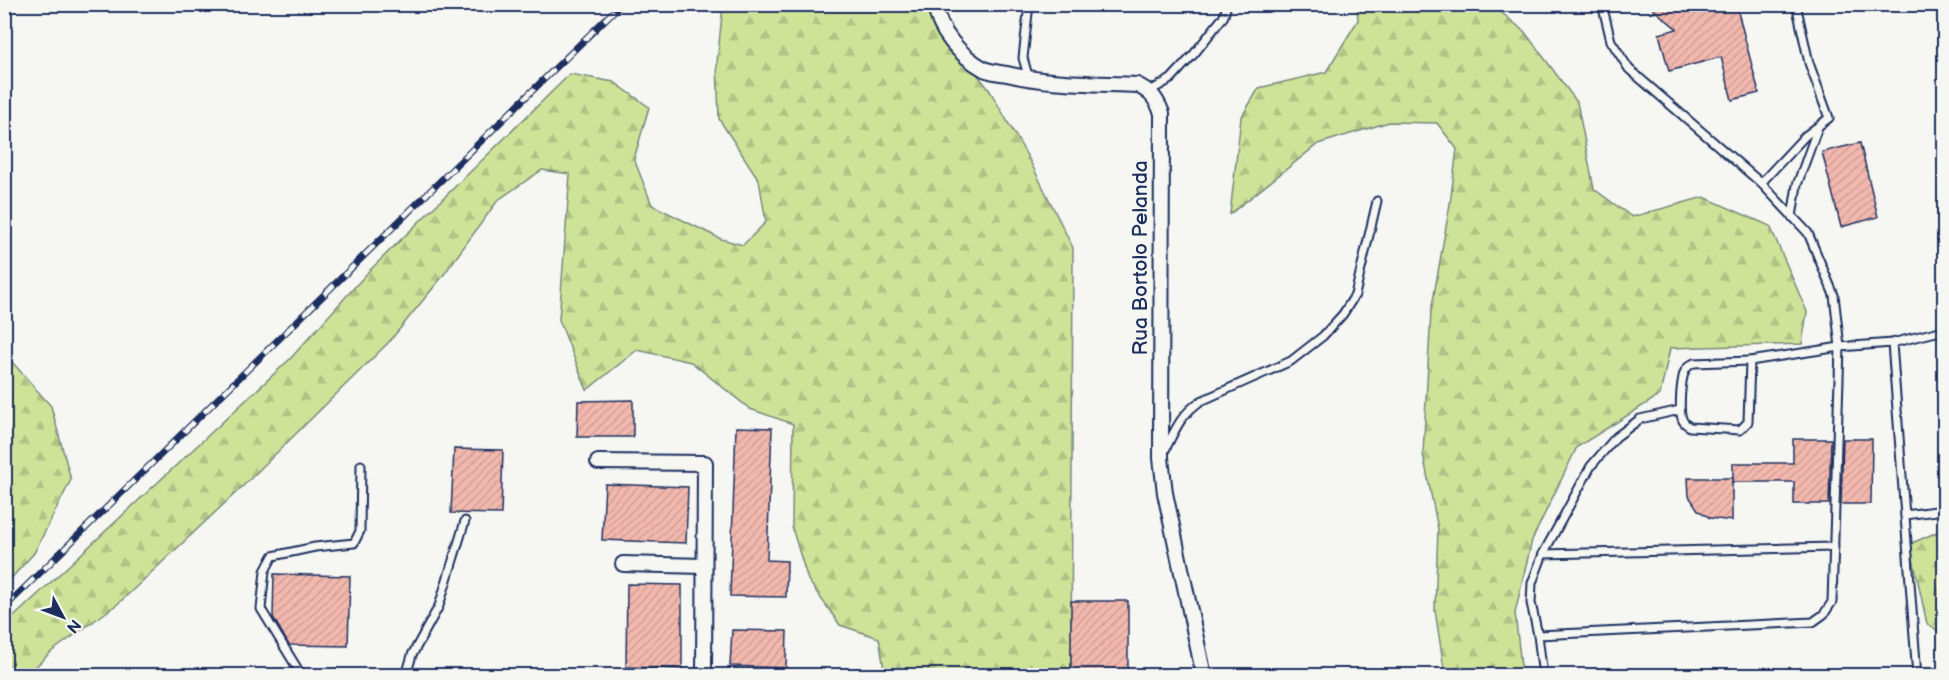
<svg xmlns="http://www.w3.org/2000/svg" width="1949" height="680" font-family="'Balsamiq Sans',sans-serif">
	<defs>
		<pattern id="forest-firs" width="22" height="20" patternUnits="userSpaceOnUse" patternTransform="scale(1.5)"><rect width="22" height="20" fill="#cfe398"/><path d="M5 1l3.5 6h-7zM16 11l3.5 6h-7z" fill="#b1c385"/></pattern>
		<pattern id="building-hatch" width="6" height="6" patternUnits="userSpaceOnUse" patternTransform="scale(1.5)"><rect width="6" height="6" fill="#f2b8ad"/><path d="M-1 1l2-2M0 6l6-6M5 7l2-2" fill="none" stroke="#cf9e97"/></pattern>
	</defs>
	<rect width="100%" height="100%" fill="#f6f6f2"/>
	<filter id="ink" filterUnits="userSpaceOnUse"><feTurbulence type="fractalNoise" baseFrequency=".0167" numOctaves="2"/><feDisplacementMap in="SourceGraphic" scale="12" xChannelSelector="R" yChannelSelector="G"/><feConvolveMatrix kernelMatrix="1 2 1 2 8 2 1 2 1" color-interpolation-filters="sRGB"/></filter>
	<g filter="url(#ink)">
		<g fill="url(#forest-firs)" stroke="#75897b" stroke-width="1.5">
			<polygon points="723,5 930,5 932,15 990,91 1030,161 1073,248 1071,675 885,675 879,638 840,625 808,580 792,528 793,424 750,409 691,362 637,350 587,390 559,320 570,174 542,170 498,200 442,277 389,342 243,486 119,603 51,652 27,675 5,676 5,625 290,359 369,271 570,74 614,82 649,107 634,159 652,205 721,239 743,245 766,222 759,180 719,119 717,63"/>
			<polygon points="1357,5 1492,5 1524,31 1577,102 1594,189 1632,217 1704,197 1770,226 1807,312 1802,344 1670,348 1660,395 1577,447 1532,540 1515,613 1522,675 1445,675 1435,610 1438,529 1423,454 1431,312 1450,204 1457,149 1437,123 1389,122 1318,144 1230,214 1241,118 1259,88 1326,72 1358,20"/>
			<polygon points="5,354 51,406 71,480 34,553 5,585"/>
			<polygon points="1944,529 1944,635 1927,624 1910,544"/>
		</g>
		<g fill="url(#building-hatch)" stroke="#1b2f5e" stroke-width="1.5">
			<polygon points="1647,4 1736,4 1759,93 1732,100 1721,57 1669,71 1659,34 1677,29"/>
			<polygon points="1860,143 1878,217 1841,227 1822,152"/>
			<polygon points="633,400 633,437 577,437 578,401"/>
			<polygon points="736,427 772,428 767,560 787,561 786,597 730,596"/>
			<polygon points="1793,439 1831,439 1829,504 1794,504 1794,482 1733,482 1733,463 1793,463"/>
			<polygon points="1843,439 1872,439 1871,504 1841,504"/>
			<polygon points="454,449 503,450 501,514 451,513"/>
			<polygon points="1688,478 1732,478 1732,521 1710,518 1698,510 1689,496"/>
			<polygon points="605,484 688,487 686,543 602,540"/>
			<polygon points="274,574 350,576 348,646 289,645 273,617"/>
			<polygon points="627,584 682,585 682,669 626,667"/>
			<rect x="1071" y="601" width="57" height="74"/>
			<polygon points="732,630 787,631 786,668 730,666"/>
		</g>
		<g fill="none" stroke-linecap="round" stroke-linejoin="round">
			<defs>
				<g id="service">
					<polyline points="1029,79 1023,58 1029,4"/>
					<polyline points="1150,91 1171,79 1194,54 1224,16 1227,4"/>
					<polyline points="1761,183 1805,136 1829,118 1809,63 1796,4"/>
					<polyline points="1792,217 1797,185 1818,127"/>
					<polyline points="1892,343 1917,676"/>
					<path d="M1750 361 1748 422 1740 430 1690 427C1688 426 1685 424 1683 421 1678 412 1681 383 1684 373 1686 368 1689 365 1694 363Z"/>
					<polyline points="1750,361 1840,347 1892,343 1944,330"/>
					<path d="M1165 450C1175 430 1181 414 1201 401L1291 361 1323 336 1343 314 1355 295 1377 201"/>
					<polyline points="1905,515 1944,510"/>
					<polyline points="1543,554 1834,547"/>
					<polyline points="1538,635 1531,603 1532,583 1543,554 1591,466 1616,437 1640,419 1680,410"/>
					<polyline points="302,676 261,609 265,571 273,556 315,547 354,543 360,531 361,465"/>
					<polyline points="406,676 412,655 439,606 465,521"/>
					<polyline points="1543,676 1538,635 1813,622 1824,614 1832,602 1840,347 1834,295 1808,233 1761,183 1629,69 1611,41 1602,4"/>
				</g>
				<g id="minor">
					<path d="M935 4C938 32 961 56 984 69 991 72 1000 73 1007 74 1049 84 1094 83 1137 85 1151 92 1156 98 1162 113L1161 458 1165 493 1204 676"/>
					<polyline points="598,462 705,463 704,676"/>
					<polyline points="623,564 704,566"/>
				</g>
			</defs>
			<use href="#service" stroke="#1b2f5e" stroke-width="11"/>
			<use href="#minor" stroke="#1b2f5e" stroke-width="18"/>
			<use href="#service" stroke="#f6f6f2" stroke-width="7"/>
			<use href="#minor" stroke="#f6f6f2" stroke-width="14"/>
			<defs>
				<polyline id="rail" points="4,608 621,4"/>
			</defs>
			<use href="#rail" stroke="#1b2f5e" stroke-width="7"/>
			<use href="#rail" stroke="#f6f6f2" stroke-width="4.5" stroke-dasharray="14" stroke-linecap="butt"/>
		</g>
	</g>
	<g text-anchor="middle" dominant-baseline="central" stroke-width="4.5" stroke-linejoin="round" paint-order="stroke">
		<g font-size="21" fill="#1b2f5e" stroke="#f6f6f2">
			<text transform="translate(1140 258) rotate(-90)">Rua Bortolo Pelanda</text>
		</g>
	</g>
	<rect width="1949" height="680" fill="none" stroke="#f6f6f2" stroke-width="24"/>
	<rect x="12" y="12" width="1925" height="656" fill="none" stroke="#1b2f5e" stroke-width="2" filter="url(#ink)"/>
	<g transform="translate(63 617) rotate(131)" stroke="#f6f6f2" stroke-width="4.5" paint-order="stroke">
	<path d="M0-4.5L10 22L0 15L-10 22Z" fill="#1b2f5e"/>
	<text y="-9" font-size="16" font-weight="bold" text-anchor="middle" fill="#1b2f5e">N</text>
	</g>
</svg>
